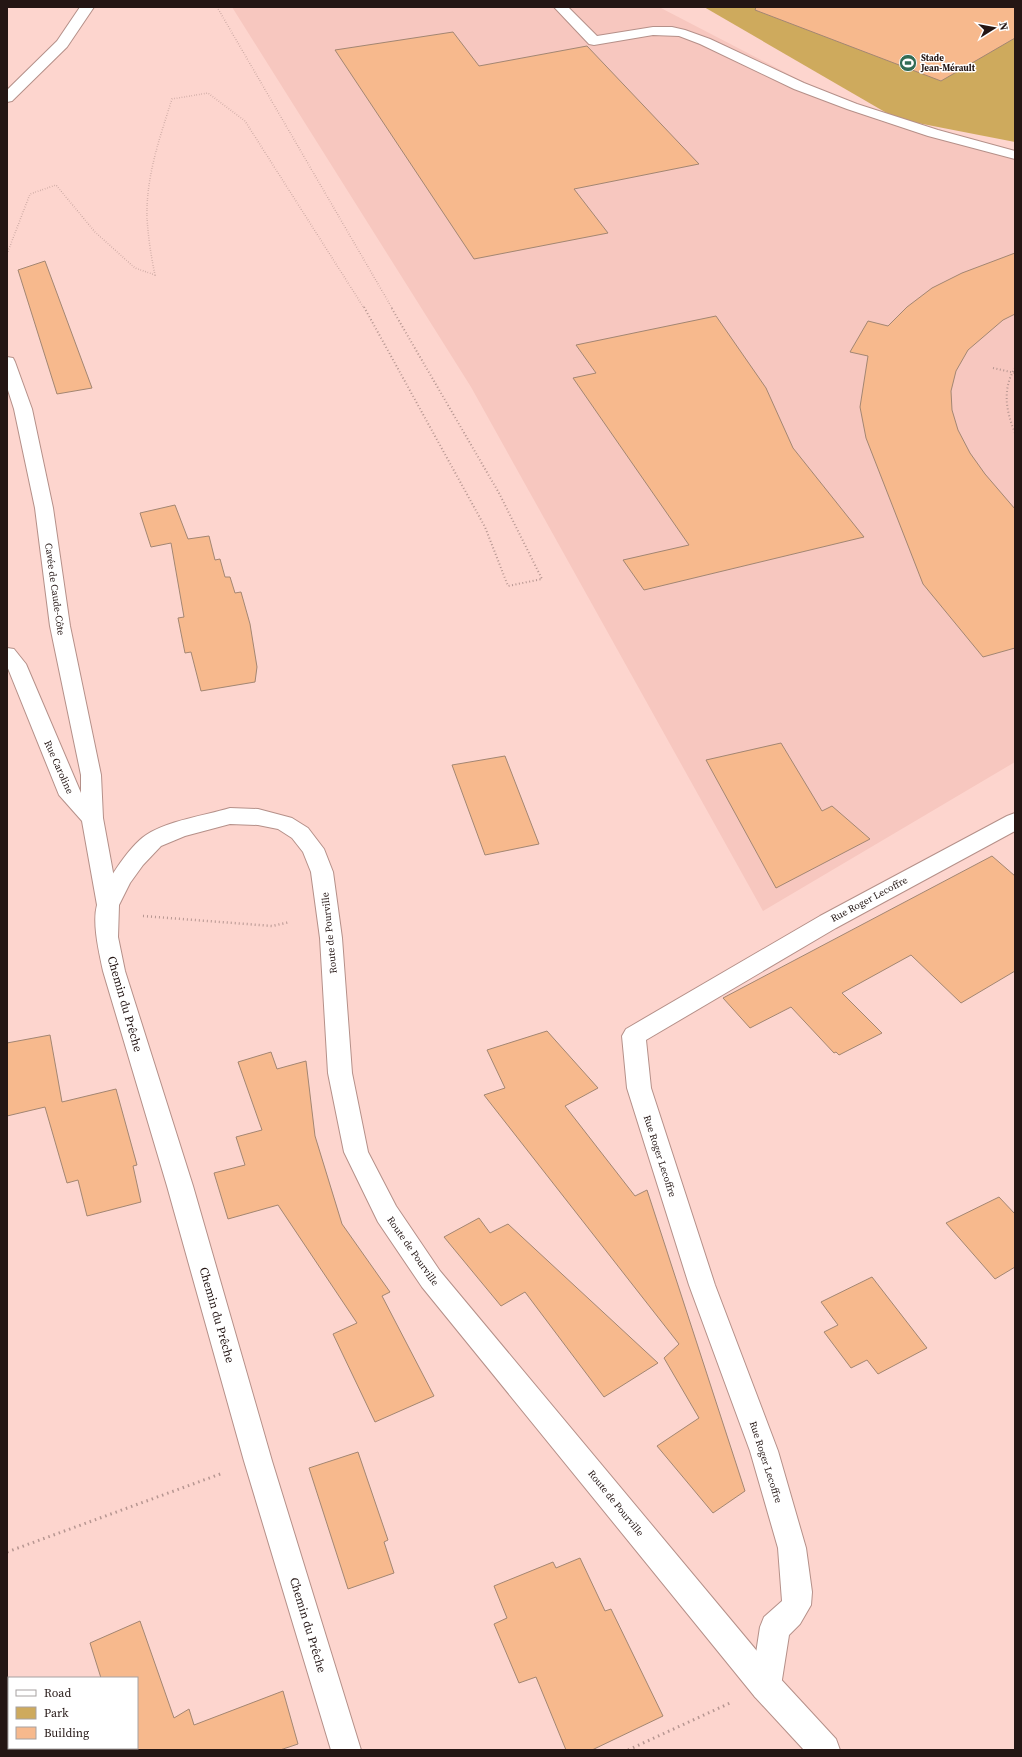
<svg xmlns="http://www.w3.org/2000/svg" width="1022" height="1757" font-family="'Source Serif 4',serif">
	<rect width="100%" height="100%" fill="#fdd5ce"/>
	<polygon fill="#f7c7bf" points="232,7 659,7 879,121 1015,159 1015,762 763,911 471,387"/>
	<polygon fill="#ceaa5d" points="704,7 1015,7 1015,142 897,119"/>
	<g fill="#f7b98d" stroke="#a38672">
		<polygon points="756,7 1015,7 1015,38 941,81 755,10"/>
		<polygon points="453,32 479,66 587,46 699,164 574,189 608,233 474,259 335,50"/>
		<polygon points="1015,253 1015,314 1003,320 968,350 956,371 951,391 952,410 958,430 970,453 985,474 1015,509 1015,648 983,657 923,584 866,438 860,407 868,356 850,352 868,321 888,326 907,307 932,288 962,273"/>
		<polygon points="45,261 92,388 57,394 18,270"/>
		<polygon points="716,316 766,388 793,448 864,537 644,590 623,560 689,545 573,378 596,373 576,345"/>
		<polygon points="175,505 188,539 209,536 215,560 220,559 225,577 230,577 235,593 241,592 250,624 257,667 255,682 201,691 191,652 185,653 178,618 184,617 171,543 151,547 140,513"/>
		<polygon points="781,743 822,811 832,806 870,839 776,888 706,760"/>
		<polygon points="505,756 539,844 485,855 452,765"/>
		<polygon points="992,856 1015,876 1015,971 961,1003 911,955 842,993 882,1033 839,1055 836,1052 834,1053 791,1007 750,1028 723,998"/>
		<polygon points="547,1031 598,1088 565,1106 635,1196 647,1190 745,1491 713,1513 657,1446 699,1418 664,1358 679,1344 484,1095 505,1088 487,1050"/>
		<polygon points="50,1035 62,1102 116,1089 137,1165 133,1166 141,1202 87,1216 78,1180 67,1183 45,1107 7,1116 7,1043"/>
		<polygon points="271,1052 277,1069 306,1061 315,1136 342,1224 390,1292 382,1296 434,1396 375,1422 333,1334 357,1323 278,1205 228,1219 214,1173 245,1165 236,1137 262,1130 238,1062"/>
		<polygon points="999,1197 1015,1214 1015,1267 995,1279 946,1223"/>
		<polygon points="479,1218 490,1233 508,1224 658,1363 604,1397 525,1292 501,1306 444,1237"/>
		<polygon points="872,1277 927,1348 878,1374 867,1360 851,1368 824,1332 838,1325 821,1302"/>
		<polygon points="358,1452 388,1540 384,1542 394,1573 348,1589 309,1468"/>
		<polygon points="580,1558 605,1611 611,1609 663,1716 592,1750 566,1750 536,1677 519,1683 494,1624 507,1618 494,1586 553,1562 556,1568"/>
		<polygon points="140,1621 174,1718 189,1709 194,1725 283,1691 298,1744 280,1750 118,1750 122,1748 137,1748 137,1678 101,1678 90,1643"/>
	</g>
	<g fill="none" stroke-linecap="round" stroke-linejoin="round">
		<defs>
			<polygon id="service" points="554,7 568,7 597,36 653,27 672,27 685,30 710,39 804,83 857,104 938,130 1015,151 1015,159 928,136 847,109 794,89 700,44 679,36 653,35 594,45 589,44"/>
			<g id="minor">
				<polygon points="80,7 94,7 67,47 12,101 7,102 7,90 57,41"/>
				<polygon points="7,357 13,358 15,362 32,409 53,508 70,626 101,775 103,818 119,905 116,911 108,913 100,911 97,905 82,821 59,795 7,666 7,648 14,649 26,664 81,793 81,775 50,626 35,508 14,409 7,387"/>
				<polygon points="1015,813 1015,831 836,928 646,1040 651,1088 715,1285 778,1451 806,1548 812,1592 811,1605 800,1624 789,1635 781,1686 777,1697 766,1701 755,1697 751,1686 760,1627 764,1617 782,1601 778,1548 750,1451 689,1285 627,1088 622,1036 626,1029 820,916 1007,816"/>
			</g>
			<path id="secondary" d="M230 808 258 809 292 818 308 828 324 849 333 872 342 938 352 1073 368 1152 396 1206 440 1271 777 1675 836 1739 840 1750H804L755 1697 422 1287 378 1222 344 1152 328 1073 320 938 311 872 303 852 292 838 278 829 258 825 230 824 185 836 161 846 143 865 130 883 119 905 118 937 125 971 193 1186 272 1461 361 1750H331L244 1461 167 1186 103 971C99 952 92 923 97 905 103 886 129 846 146 835 170 820 203 816 230 808Z"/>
		</defs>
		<use href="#service" stroke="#b59089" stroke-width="2"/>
		<use href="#minor" stroke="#b59089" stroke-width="2"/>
		<use href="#secondary" stroke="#b59089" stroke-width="2"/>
		<g stroke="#b69691" stroke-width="1.5" stroke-dasharray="0.5 2" stroke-linecap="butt">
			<polyline points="217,7 392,308"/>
			<path d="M7 254 30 194 56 185 95 232 135 268 155 275C151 256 148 236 147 217 146 176 160 137 172 99L208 93 245 121 364 308"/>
		</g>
		<g stroke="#b69691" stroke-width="2" stroke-dasharray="1 2.5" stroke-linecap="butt">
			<polyline points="364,307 485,527 508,586 542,579 499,493 391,307"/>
			<polyline points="993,368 1015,373"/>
			<path d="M1015 368C1002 389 1006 411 1015 433"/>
		</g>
		<polyline stroke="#b69691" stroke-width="2.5" stroke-dasharray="1 3" stroke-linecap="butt" points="143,916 272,926 290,922"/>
		<g stroke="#b69691" stroke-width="3" stroke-dasharray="1.5 4" stroke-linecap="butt">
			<polyline points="7,1552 223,1473"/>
			<polyline points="628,1750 730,1703"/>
		</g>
		<use href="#service" fill="#fff" fill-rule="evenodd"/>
		<use href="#minor" fill="#fff" fill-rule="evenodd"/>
		<use href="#secondary" fill="#fff" fill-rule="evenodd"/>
	</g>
	<defs>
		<symbol id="stadium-disc" viewBox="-11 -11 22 22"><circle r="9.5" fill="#316b55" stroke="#fff"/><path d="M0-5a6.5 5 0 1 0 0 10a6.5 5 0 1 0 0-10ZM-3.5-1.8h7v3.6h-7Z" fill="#fff"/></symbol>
	</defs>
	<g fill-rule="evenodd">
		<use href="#stadium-disc" x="898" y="53" width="20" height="20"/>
	</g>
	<g text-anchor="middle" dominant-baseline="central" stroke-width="3" stroke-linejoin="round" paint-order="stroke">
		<g font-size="9" font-weight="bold" fill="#241614" stroke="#fff" text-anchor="start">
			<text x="921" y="58">Stade<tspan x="921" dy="10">Jean-Mérault</tspan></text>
		</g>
		<g font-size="10" fill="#241614" stroke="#fff">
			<text transform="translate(55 589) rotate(82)">Cavée de Caude-Côte</text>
			<text transform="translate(59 767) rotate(66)">Rue Caroline</text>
			<text transform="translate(869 899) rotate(-28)">Rue Roger Lecoffre</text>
			<text transform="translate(329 933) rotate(-96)">Route de Pourville</text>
			<text transform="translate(660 1156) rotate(72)">Rue Roger Lecoffre</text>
			<text transform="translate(413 1251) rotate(55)">Route de Pourville</text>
			<text transform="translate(766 1462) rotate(72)">Rue Roger Lecoffre</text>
			<text transform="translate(616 1503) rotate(51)">Route de Pourville</text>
		</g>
		<g font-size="12" fill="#241614" stroke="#fff">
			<text transform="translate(125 1004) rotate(74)">Chemin du Prêche</text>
			<text transform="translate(217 1315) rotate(74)">Chemin du Prêche</text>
			<text transform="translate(308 1625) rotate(73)">Chemin du Prêche</text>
		</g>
	</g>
	<rect width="1022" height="1757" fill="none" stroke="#241614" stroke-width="16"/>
	<rect x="8" y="1677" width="130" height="72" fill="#ffffff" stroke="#a7a2a1"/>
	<rect x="16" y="1690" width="20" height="6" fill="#ffffff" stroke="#a7a2a1"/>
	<text x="44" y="1697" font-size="12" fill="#241614">Road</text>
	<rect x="16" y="1707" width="20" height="12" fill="#ceaa5d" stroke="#a7a2a1"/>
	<text x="44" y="1717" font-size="12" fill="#241614">Park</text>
	<rect x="16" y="1727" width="20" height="12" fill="#f7b98d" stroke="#a7a2a1"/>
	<text x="44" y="1737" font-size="12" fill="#241614">Building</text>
	<g transform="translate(994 28) rotate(79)" stroke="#ffffff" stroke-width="3" paint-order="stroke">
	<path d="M0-3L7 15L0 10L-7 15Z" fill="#241614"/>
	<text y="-6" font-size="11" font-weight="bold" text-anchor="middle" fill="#241614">N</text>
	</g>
</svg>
